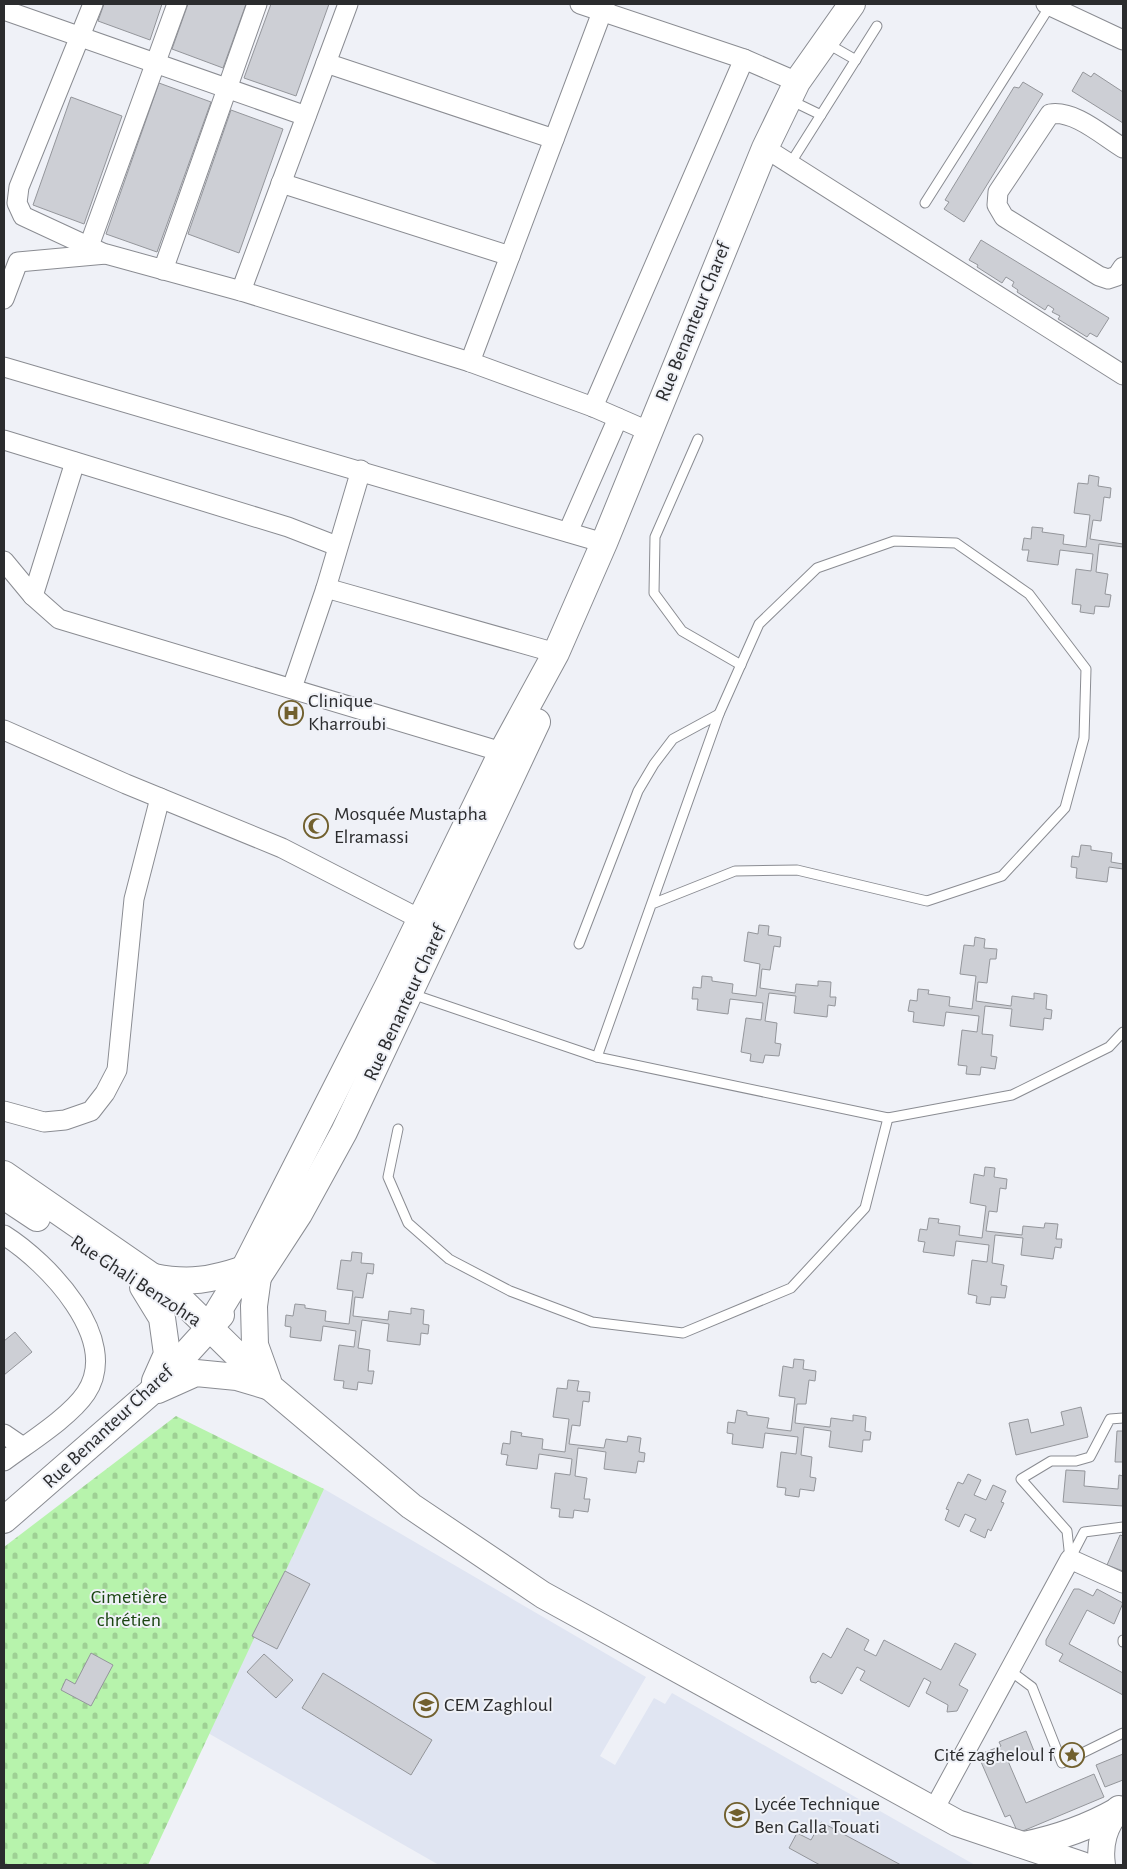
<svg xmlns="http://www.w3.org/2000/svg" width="1127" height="1869" font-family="'Alegreya Sans',sans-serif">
	<defs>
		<pattern id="cemetery-stones" width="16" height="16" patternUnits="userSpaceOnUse" patternTransform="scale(1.25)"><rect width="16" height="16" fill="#b7f3ac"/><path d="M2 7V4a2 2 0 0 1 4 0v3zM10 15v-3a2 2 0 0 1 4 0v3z" fill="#9ed094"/></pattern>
	</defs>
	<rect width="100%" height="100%" fill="#eff1f7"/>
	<polygon fill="#e0e5f2" points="324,1489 646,1677 600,1756 615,1765 654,1698 665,1704 672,1693 975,1865 439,1865 208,1733"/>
	<polygon fill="url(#cemetery-stones)" points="176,1416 324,1489 148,1865 4,1865 4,1547"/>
	<g fill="#cdcfd5" stroke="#94969b">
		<polygon points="104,4 162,4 150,40 98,21"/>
		<polygon points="188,4 246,4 223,68 172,49"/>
		<polygon points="271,4 329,4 296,96 244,78"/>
		<polygon points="1083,72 1091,77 1094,73 1123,92 1123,123 1072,91"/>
		<polygon points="1023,82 1043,94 964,222 944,209 949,202 945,200 1014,87 1019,88"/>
		<polygon points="159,83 211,102 157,252 106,234"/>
		<polygon points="71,97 122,116 84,224 33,205"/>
		<polygon points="231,110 283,129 239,253 188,234"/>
		<polygon points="981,240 1109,318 1097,337 1090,333 1087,337 1058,319 1060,316 1052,312 1054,309 1048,305 1045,310 1017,292 1018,290 1012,286 1014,282 1006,277 1002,283 977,267 978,265 969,260"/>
		<polygon points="1089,475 1099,477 1098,486 1111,488 1110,498 1104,497 1101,521 1093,520 1090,539 1123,544 1123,547 1099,544 1096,572 1108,574 1105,594 1111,595 1109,607 1095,606 1094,614 1080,612 1081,605 1072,604 1076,569 1091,571 1093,554 1060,550 1058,565 1027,561 1029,550 1022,550 1024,538 1031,539 1032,527 1043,528 1042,532 1064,535 1063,544 1086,547 1090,515 1074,513 1078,483 1088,484"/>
		<polygon points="1081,845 1091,846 1091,850 1112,853 1111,862 1123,864 1123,869 1109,867 1107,882 1076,878 1077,868 1071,867 1072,856 1079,857"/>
		<polygon points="759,925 769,926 768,935 781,937 780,947 774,946 770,970 762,969 760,988 795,993 796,984 818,986 818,981 831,982 830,997 836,997 835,1006 828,1005 827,1017 794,1013 796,996 769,993 765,1021 777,1023 775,1043 781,1044 779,1056 765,1055 763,1063 750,1061 751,1054 741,1052 746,1018 761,1020 763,1003 730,999 728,1014 697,1010 698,999 692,999 693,987 701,988 702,976 712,977 712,981 733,984 732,993 756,996 760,964 744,961 748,932 758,934"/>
		<polygon points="975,937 985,939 984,948 997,949 996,959 990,959 987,983 978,982 976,1001 1011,1006 1012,996 1034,999 1034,993 1047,995 1046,1009 1052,1010 1051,1019 1044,1018 1043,1030 1010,1026 1012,1009 985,1006 982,1034 993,1035 991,1056 997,1057 995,1069 981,1067 980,1075 966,1074 967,1066 958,1065 962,1030 977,1032 979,1016 946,1012 944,1026 913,1022 914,1012 908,1011 910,1000 917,1001 918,989 929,990 928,994 950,997 949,1006 972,1009 976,976 960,974 964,945 974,946"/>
		<polygon points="985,1167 995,1168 994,1177 1007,1179 1006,1189 1000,1188 997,1212 989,1211 986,1231 1022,1235 1023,1226 1044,1228 1045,1223 1058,1224 1056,1239 1062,1239 1061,1248 1055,1247 1053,1259 1021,1255 1023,1238 995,1235 992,1263 1004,1265 1001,1285 1007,1286 1005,1298 991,1297 990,1305 976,1303 977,1296 968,1294 972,1260 987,1262 989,1245 956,1241 954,1256 923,1252 925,1242 918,1241 920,1229 927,1230 929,1218 939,1219 938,1223 960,1226 959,1235 982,1238 986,1206 970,1203 974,1174 984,1176"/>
		<polygon points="352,1252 362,1253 361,1263 374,1264 373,1274 367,1273 363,1298 355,1297 353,1316 388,1320 389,1311 411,1314 411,1308 424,1310 423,1324 429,1325 428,1334 421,1333 420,1345 387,1341 389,1324 362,1320 358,1348 370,1350 368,1371 374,1371 372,1384 358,1382 357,1390 343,1388 344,1381 334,1380 339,1345 354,1347 356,1331 323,1326 321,1341 290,1337 291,1327 285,1326 286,1315 293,1316 295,1304 305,1305 305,1308 326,1311 325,1321 349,1324 353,1291 337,1289 341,1260 351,1261"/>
		<polygon points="15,1332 32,1352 4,1375 4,1341"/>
		<polygon points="794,1359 804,1360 803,1369 816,1371 815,1381 809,1380 806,1404 797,1404 795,1423 830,1427 831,1418 853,1421 853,1415 866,1417 865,1431 871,1432 870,1440 863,1440 862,1452 829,1447 831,1431 804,1427 801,1455 812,1457 810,1477 816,1478 814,1491 800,1489 799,1497 785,1495 786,1488 777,1487 781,1452 796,1454 798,1437 765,1433 763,1448 732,1444 733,1434 727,1433 728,1422 735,1423 737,1410 747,1412 747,1415 769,1418 767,1428 791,1431 795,1398 779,1396 783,1366 793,1368"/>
		<polygon points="568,1380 579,1381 577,1391 590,1392 589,1402 583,1401 580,1426 572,1425 569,1444 604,1448 606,1439 627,1442 628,1436 641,1438 639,1452 645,1453 644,1462 638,1461 636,1473 604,1469 606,1452 578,1448 575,1476 587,1478 584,1499 590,1499 588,1512 574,1510 573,1518 559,1517 560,1509 551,1508 555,1473 570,1475 572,1459 539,1454 537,1469 506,1465 508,1455 501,1454 503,1443 510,1444 511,1431 522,1433 521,1436 543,1439 542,1449 565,1452 569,1419 553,1417 557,1388 567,1389"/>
		<polygon points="1081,1407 1088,1437 1016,1455 1009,1423 1028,1419 1031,1433 1064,1425 1061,1412"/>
		<polygon points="1117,1431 1123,1431 1123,1462 1115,1462"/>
		<polygon points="1066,1470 1085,1471 1084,1486 1118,1489 1119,1475 1123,1476 1123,1506 1063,1502"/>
		<polygon points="968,1474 981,1480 974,1495 986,1500 993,1485 1006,1491 1001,1502 1004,1503 991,1531 988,1529 985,1538 970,1531 976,1519 965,1514 959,1527 945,1520 949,1510 946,1509 958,1482 963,1484"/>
		<polygon points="1120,1535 1123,1536 1123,1571 1107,1565"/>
		<polygon points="285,1571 310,1584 277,1649 252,1636"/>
		<polygon points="1074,1589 1079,1589 1093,1596 1097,1589 1123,1603 1114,1624 1087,1610 1069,1644 1123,1673 1123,1695 1059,1661 1063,1654 1046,1645 1046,1640"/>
		<polygon points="847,1628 869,1640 864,1650 876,1656 884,1640 941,1670 955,1643 976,1654 959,1685 968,1690 957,1711 947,1712 948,1705 926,1693 931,1682 924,1678 909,1707 860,1680 865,1671 857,1667 842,1694 818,1681 816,1683 811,1682 810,1677 823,1653 831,1658"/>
		<polygon points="91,1653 113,1665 91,1706 61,1690 66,1679 75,1684"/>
		<polygon points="264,1654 293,1680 276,1698 247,1672"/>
		<polygon points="323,1673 432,1740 411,1775 302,1708"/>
		<polygon points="1026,1731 1034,1751 1008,1761 1026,1803 1094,1774 1104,1797 1018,1833 1010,1815 1005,1817 978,1755 1001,1746 999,1742"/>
		<polygon points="1123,1754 1123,1780 1105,1787 1096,1765"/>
		<polygon points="821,1822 901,1865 820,1865 789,1848 797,1833 811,1840"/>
	</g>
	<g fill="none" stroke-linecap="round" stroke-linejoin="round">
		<defs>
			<g id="lane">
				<polyline points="828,44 856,60"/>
				<polyline points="790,100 821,115"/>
				<polyline points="790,164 877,26"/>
				<polyline points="925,203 1050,6"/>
				<polyline points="698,439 655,537 654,593 682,631 741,665"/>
				<polyline points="579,944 638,791 654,764 673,739 719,714"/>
				<polyline points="412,994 597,1057 888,1118 1012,1095 1109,1047 1123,1032"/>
				<polyline points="597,1057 719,714 759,624 817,568 894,541 956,543 1029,594 1086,669 1084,738 1065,808 1002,876 927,901 797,870 735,871 652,904"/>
				<polyline points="398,1129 388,1177 408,1223 449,1259 510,1291 592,1322 683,1333 791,1288 865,1208 888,1118"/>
				<polyline points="1123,1418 1110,1419 1090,1457 1076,1461 1051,1461 1021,1479 1067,1531 1070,1559 1084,1532 1123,1527"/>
				<polyline points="1123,1640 1123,1642"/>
				<polyline points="1009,1670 1032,1687 1062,1763 1123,1733"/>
			</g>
			<g id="street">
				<polyline points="93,4 19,187 17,203 23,216 105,254"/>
				<polyline points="580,4 744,59 797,82"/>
				<polyline points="1046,4 1123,40"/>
				<polyline points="4,10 306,116"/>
				<polyline points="326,63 554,139"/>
				<polyline points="765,148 1123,375"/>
				<path d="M1123 148C1103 136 1075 110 1050 114L998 192 997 205 1004 217 1099 276 1108 279 1117 276 1123 267"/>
				<polyline points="281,183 510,256"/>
				<polyline points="89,246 177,4"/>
				<polyline points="163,270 257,4"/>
				<polyline points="241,291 348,4"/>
				<polyline points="4,299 18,262 106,254 241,291 470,362 593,407 648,431"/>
				<polyline points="470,362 605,4"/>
				<polyline points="4,367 604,543"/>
				<polyline points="593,407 744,59"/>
				<polyline points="4,440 288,527 337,546"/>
				<polyline points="568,532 618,418"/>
				<polyline points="4,561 33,596 59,619 502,752"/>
				<polyline points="326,588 556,653"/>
				<polyline points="33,596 75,462"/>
				<polyline points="292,688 326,588 361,470"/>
				<polyline points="4,730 126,784 282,848 420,919"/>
				<polyline points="4,1111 44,1122 65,1120 91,1111 105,1093 117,1070 134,899 160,798"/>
				<path d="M4 1235C47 1262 122 1339 86 1393 70 1417 28 1443 4 1461"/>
				<polyline points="4,1434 23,1447"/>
				<polyline points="933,1811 1070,1559 1123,1583"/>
			</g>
			<g id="secondary">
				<polyline points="4,1174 169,1288 270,1387 411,1506 543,1595 957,1823 1082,1865"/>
				<polyline points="4,1196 37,1218"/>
				<path d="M154 1277C189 1284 211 1280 244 1269"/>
				<polyline points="258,1277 254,1306 255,1345 268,1381"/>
				<polyline points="143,1287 162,1318 167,1354 155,1381"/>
				<polyline points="248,1287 258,1277 299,1214 344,1132 537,722"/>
				<polyline points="208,1328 244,1269 388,986 502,752 556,653 604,543 765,148 797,82 852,4"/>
				<polyline points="158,1390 196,1373 237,1377 267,1386"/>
				<polyline points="4,1520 150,1393 221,1315"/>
				<path d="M1024 1845C1058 1838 1087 1828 1117 1811"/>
				<path d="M1102 1865C1099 1845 1104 1824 1119 1809"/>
			</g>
		</defs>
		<use href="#lane" stroke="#8a8c92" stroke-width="11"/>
		<use href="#street" stroke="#8a8c92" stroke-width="21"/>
		<use href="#secondary" stroke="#8a8c92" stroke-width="28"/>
		<use href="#lane" stroke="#fff" stroke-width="9"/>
		<use href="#street" stroke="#fff" stroke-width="19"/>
		<use href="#secondary" stroke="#fff" stroke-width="26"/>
	</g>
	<defs>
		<symbol id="hospital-ring" viewBox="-11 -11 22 22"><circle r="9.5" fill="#eff1f7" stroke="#71602e" stroke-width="1.5"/><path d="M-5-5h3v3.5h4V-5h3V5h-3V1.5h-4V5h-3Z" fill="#71602e"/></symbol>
		<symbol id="mosque-ring" viewBox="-11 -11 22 22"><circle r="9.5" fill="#eff1f7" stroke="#71602e" stroke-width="1.5"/><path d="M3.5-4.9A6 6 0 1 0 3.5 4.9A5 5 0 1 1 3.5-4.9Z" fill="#71602e"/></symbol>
		<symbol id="school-ring" viewBox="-11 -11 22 22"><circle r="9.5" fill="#eff1f7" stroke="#71602e" stroke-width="1.5"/><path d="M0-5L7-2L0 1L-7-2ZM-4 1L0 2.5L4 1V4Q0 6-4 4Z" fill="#71602e"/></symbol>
		<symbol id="sight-ring" viewBox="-11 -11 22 22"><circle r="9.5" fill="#eff1f7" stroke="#71602e" stroke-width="1.5"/><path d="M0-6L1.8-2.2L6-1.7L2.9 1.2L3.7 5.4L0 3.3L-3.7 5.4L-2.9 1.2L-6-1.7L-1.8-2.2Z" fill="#71602e"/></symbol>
	</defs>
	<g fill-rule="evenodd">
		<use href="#hospital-ring" x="277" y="699" width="28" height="28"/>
		<use href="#mosque-ring" x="302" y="812" width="28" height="28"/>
		<use href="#school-ring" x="412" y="1691" width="28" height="28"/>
		<use href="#sight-ring" x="1058" y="1741" width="28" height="28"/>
		<use href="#school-ring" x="723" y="1801" width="28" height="28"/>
	</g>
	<g text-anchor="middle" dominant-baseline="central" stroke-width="4" stroke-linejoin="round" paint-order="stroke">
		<g font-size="20" fill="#2b2c2e" stroke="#eff1f7">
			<text transform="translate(693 322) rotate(-68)">Rue Benanteur Charef</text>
			<text transform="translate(405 1003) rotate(-65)">Rue Benanteur Charef</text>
			<text transform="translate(136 1281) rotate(33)">Rue Ghali Benzohra</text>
			<text transform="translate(108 1427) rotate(-43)">Rue Benanteur Charef</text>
		</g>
		<g font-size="20" fill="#2b2c2e" stroke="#eff1f7" text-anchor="start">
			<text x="308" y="701">Clinique<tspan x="308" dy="23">Kharroubi</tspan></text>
			<text x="334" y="814">Mosquée Mustapha<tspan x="334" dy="23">Elramassi</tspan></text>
			<text x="444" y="1705">CEM Zaghloul</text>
			<text x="1054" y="1755" text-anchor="end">Cité zagheloul f</text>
			<text x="754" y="1804">Lycée Technique<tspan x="754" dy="23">Ben Galla Touati</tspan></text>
		</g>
		<g font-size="20" fill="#1a4611" stroke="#eff1f7">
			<text x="129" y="1597">Cimetière<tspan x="129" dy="23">chrétien</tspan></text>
		</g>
	</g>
	<rect width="1127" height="1869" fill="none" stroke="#2b2c2e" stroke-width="10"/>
</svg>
